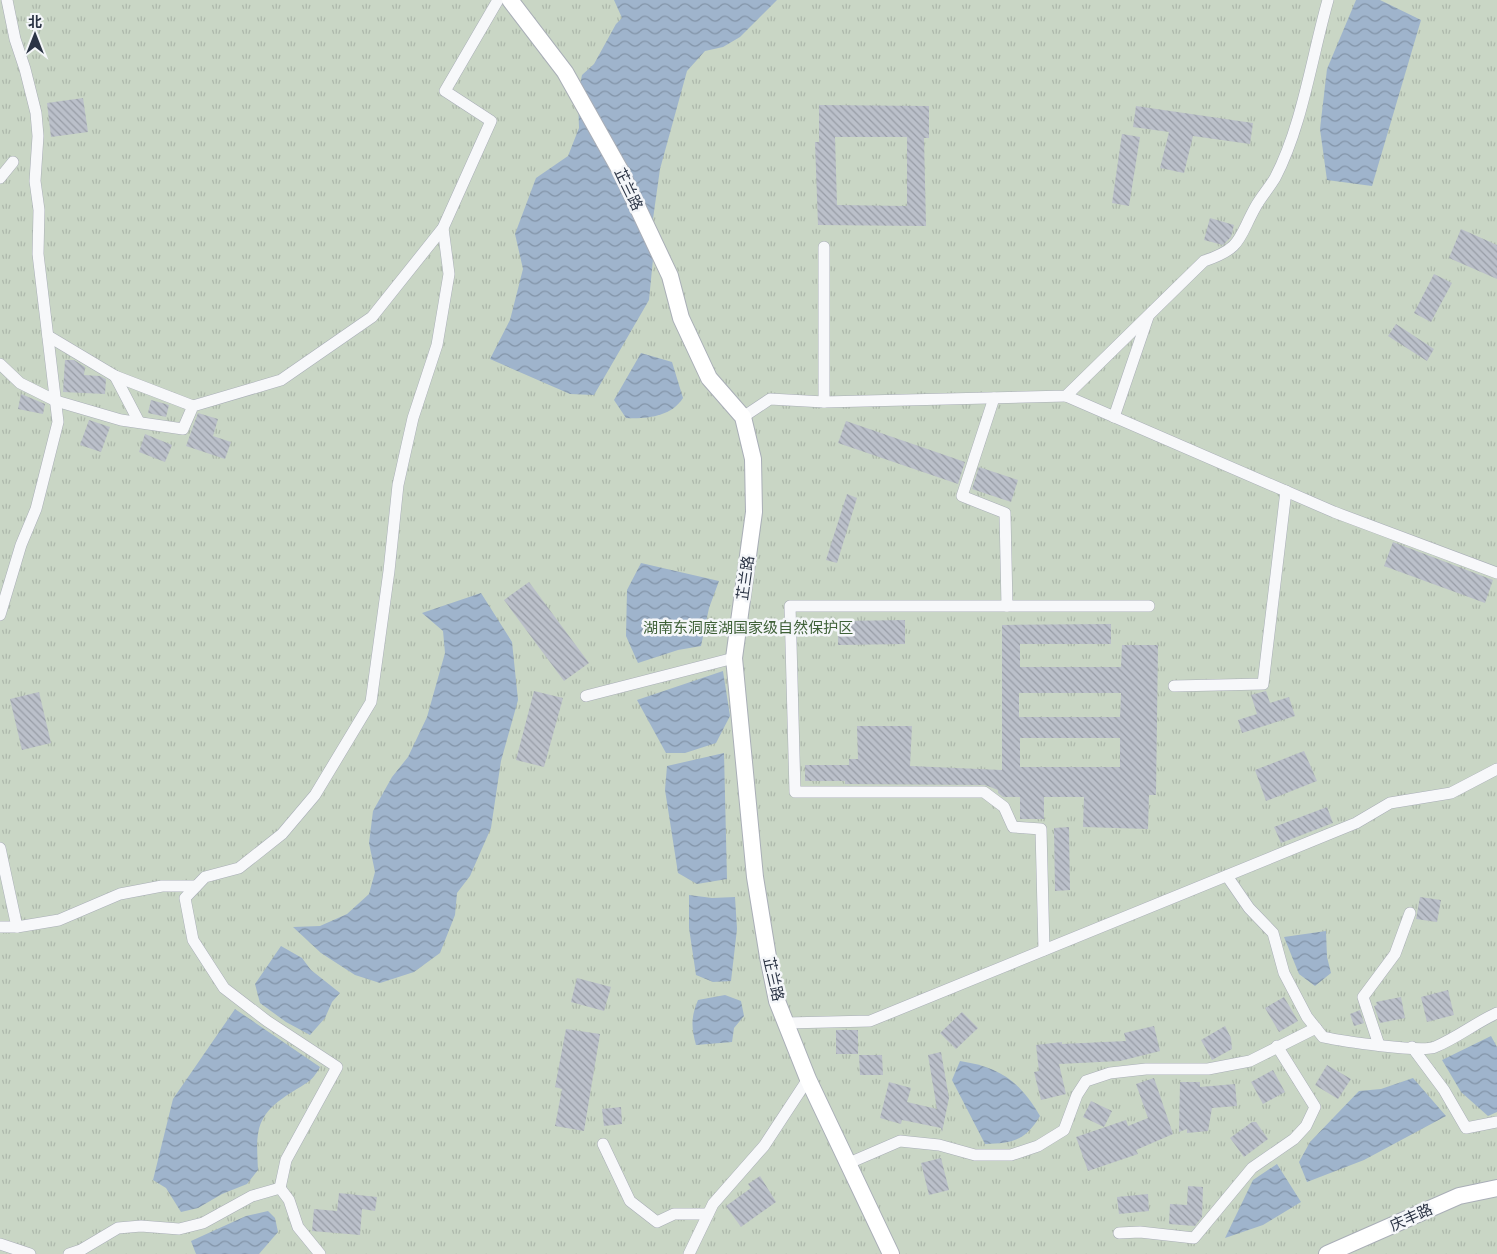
<svg xmlns="http://www.w3.org/2000/svg" width="1497" height="1254" font-family="'Space Grotesk','Noto Sans SC',sans-serif">
	<defs>
		<pattern id="park-tufts" width="24" height="20" patternUnits="userSpaceOnUse" patternTransform="scale(1.25)"><rect width="24" height="20" fill="#c9d6c5"/><path d="M3 7l-1-3M5 7V3M7 7l1-3M15 17l-1-3M17 17v-4M19 17l1-3" fill="none" stroke="#adb8ab"/></pattern>
		<pattern id="water-waves" width="16" height="10" patternUnits="userSpaceOnUse" patternTransform="scale(1.25)"><rect width="16" height="10" fill="#9fb4cc"/><path d="M0 5q4-4 8 0t8 0" fill="none" stroke="#8293a7"/></pattern>
		<pattern id="building-back-hatch" width="6" height="6" patternUnits="userSpaceOnUse" patternTransform="scale(1.25)"><rect width="6" height="6" fill="#bbc0ca"/><path d="M-1 5l2 2M0 0l6 6M5-1l2 2" fill="none" stroke="#989da6"/></pattern>
	</defs>
	<rect width="100%" height="100%" fill="#e4e7ec"/>
	<rect fill="url(#park-tufts)" x="0" y="0" width="1497" height="1254"/>
	<g fill="url(#water-waves)">
		<polygon points="614,0 777,0 740,37 723,47 705,51 687,71 660,169 652,226 653,259 649,300 594,395 570,394 490,359 510,320 523,269 515,234 536,178 568,156 579,128 578,95 582,75 594,64 616,24 622,18"/>
		<polygon points="1356,0 1380,0 1421,20 1372,186 1327,180 1320,129 1327,69"/>
		<path d="M641 353 672 362 683 398C671 417 646 419 626 418L614 400Z"/>
		<polygon points="641,563 719,581 709,608 701,646 678,650 638,663 626,636 627,590"/>
		<polygon points="481,593 512,642 518,700 501,761 491,828 470,876 457,893 455,915 440,953 414,972 380,983 355,975 321,953 293,927 320,926 347,914 369,894 375,872 369,843 373,811 392,777 408,757 427,717 445,653 443,631 422,613"/>
		<polygon points="723,671 730,716 716,743 685,753 666,753 637,700"/>
		<polygon points="724,753 727,879 697,884 678,873 665,790 667,766"/>
		<polygon points="689,895 712,898 735,897 737,929 731,981 713,982 696,975 689,928"/>
		<polygon points="1326,931 1327,957 1331,973 1315,986 1299,974 1284,937"/>
		<polygon points="281,946 302,958 311,970 340,993 332,1002 325,1018 310,1035 286,1022 260,1003 255,984"/>
		<path d="M725 995 741 1001 744 1016 734 1028 732 1042 696 1045C691 1027 691 1017 698 1000Z"/>
		<path d="M235 1009 320 1067C312 1082 306 1083 292 1092 255 1115 256 1130 258 1170L247 1184 222 1194 198 1208 181 1212 166 1188 153 1180 173 1099Z"/>
		<polygon points="1491,1036 1497,1047 1497,1112 1488,1116 1461,1092 1442,1060"/>
		<path d="M960 1061C999 1067 1020 1081 1040 1116 1025 1141 1013 1143 985 1144L952 1080Z"/>
		<polygon points="1413,1078 1446,1116 1364,1160 1307,1182 1299,1162 1310,1142 1359,1091 1381,1089"/>
		<polygon points="1277,1164 1301,1202 1263,1225 1225,1238 1253,1180"/>
		<polygon points="268,1211 275,1218 278,1232 259,1254 196,1254 191,1241 246,1216"/>
	</g>
	<g fill="url(#building-back-hatch)" fill-rule="evenodd">
		<polygon points="83,98 88,132 51,137 47,103"/>
		<path d="M819 105 929 106V138H924L926 226 818 225 815 142H819ZM835 137H907V206L837 205Z"/>
		<polygon points="1136,106 1253,123 1250,144 1193,136 1184,173 1160,168 1169,132 1133,127"/>
		<polygon points="1122,134 1140,137 1129,206 1112,203"/>
		<polygon points="1210,218 1234,225 1231,237 1223,245 1204,240"/>
		<polygon points="1461,229 1497,245 1497,279 1449,258"/>
		<polygon points="1434,274 1452,283 1431,322 1414,313"/>
		<polygon points="1396,324 1434,349 1427,361 1388,336"/>
		<polygon points="65,360 74,360 85,367 84,375 100,376 106,379 105,394 63,392"/>
		<polygon points="21,394 45,404 43,414 18,409"/>
		<polygon points="151,400 169,405 166,417 148,413"/>
		<polygon points="198,413 218,419 213,436 231,442 225,459 186,446"/>
		<polygon points="89,420 110,427 101,452 80,445"/>
		<polygon points="846,421 965,462 958,484 838,443"/>
		<polygon points="145,434 172,445 165,462 139,452"/>
		<polygon points="979,467 1018,480 1011,502 972,489"/>
		<polygon points="847,494 857,498 837,563 826,560"/>
		<polygon points="1393,542 1493,580 1485,603 1384,566"/>
		<polygon points="529,582 589,663 564,681 504,600"/>
		<polygon points="905,620 905,644 838,645 838,621"/>
		<path d="M1111 624V644H1020V667H1121L1122 645H1158L1156 795H1149L1148 829 1083 827 1084 797H1044V819H1020V797H1003L998 793V790L985 785 845 784V781H805V765H849V759H858L857 726H912L910 766 1002 770V625ZM1019 693H1121L1120 717H1019ZM1020 738H1120V767H1020Z"/>
		<polygon points="534,691 563,698 544,767 516,760"/>
		<polygon points="1266,691 1270,703 1289,697 1295,716 1242,733 1238,720 1257,714 1251,695"/>
		<polygon points="39,692 51,743 22,750 10,699"/>
		<polygon points="1304,751 1317,781 1266,801 1255,770"/>
		<polygon points="1327,807 1333,823 1281,843 1274,827"/>
		<polygon points="1069,827 1070,890 1055,891 1054,828"/>
		<polygon points="1420,897 1441,900 1437,922 1416,919"/>
		<polygon points="577,978 611,987 604,1011 571,1002"/>
		<polygon points="1448,990 1454,1015 1427,1022 1421,997"/>
		<polygon points="1284,997 1298,1021 1279,1032 1265,1008"/>
		<polygon points="1401,997 1405,1018 1380,1023 1374,1006 1377,1005 1376,1002"/>
		<polygon points="1360,1010 1364,1023 1354,1026 1350,1014"/>
		<polygon points="962,1012 978,1028 956,1049 940,1033"/>
		<polygon points="1154,1026 1160,1051 1120,1061 1059,1064 1066,1094 1041,1100 1034,1072 1039,1071 1036,1045 1062,1042 1062,1044 1126,1041 1124,1033"/>
		<polygon points="1225,1026 1231,1038 1232,1049 1212,1060 1201,1040"/>
		<polygon points="566,1029 600,1034 584,1131 555,1126 562,1089 555,1087"/>
		<rect x="836" y="1030" width="22" height="24"/>
		<polygon points="941,1052 949,1098 942,1132 941,1128 902,1120 901,1124 880,1118 889,1082 911,1088 907,1102 937,1109 928,1055"/>
		<polygon points="859,1055 882,1055 883,1075 860,1075"/>
		<polygon points="1327,1065 1351,1079 1338,1099 1315,1085"/>
		<polygon points="1273,1070 1285,1092 1263,1104 1251,1082"/>
		<polygon points="1154,1078 1173,1134 1136,1150 1138,1154 1088,1171 1076,1137 1126,1120 1128,1126 1148,1118 1136,1084"/>
		<polygon points="1180,1082 1200,1082 1200,1087 1235,1084 1237,1106 1212,1108 1208,1131 1187,1133 1187,1129 1179,1132"/>
		<polygon points="1091,1101 1112,1111 1104,1127 1083,1117"/>
		<polygon points="621,1107 622,1124 604,1126 602,1109"/>
		<polygon points="1252,1122 1256,1122 1268,1139 1244,1157 1230,1138"/>
		<polygon points="941,1158 949,1190 929,1195 921,1163"/>
		<polygon points="760,1176 776,1202 741,1227 726,1206 751,1188 748,1184"/>
		<polygon points="1188,1186 1203,1187 1202,1217 1195,1226 1169,1224 1170,1204 1187,1205"/>
		<polygon points="339,1193 377,1197 375,1211 362,1209 360,1235 312,1231 314,1209 337,1211"/>
		<polygon points="1148,1194 1149,1211 1119,1214 1117,1197"/>
	</g>
	<g fill="none" stroke-linecap="round" stroke-linejoin="round">
		<defs>
			<g id="street">
				<polyline points="0,178 13,162"/>
				<polyline points="824,247 824,402"/>
				<polyline points="48,336 115,376 193,406"/>
				<polyline points="0,364 20,383 56,401 121,420 183,429 193,406 281,380 372,317 443,228 491,121 445,91 498,0"/>
				<polyline points="115,376 139,422"/>
				<polyline points="1066,396 1334,512 1497,573"/>
				<polyline points="994,398 962,496 1005,513 1007,606"/>
				<path d="M743 417 770 399 824 402 1066 396 1204 261C1243 248 1238 238 1256 206 1261 197 1269 188 1275 178 1302 127 1312 56 1328 0"/>
				<polyline points="1114,417 1148,317"/>
				<polyline points="0,615 21,545 36,509 58,422 38,254 39,210 35,181 38,136 36,113 25,69 15,39 7,0"/>
				<polyline points="1174,686 1263,684 1286,491"/>
				<polyline points="586,696 734,658"/>
				<polyline points="0,848 17,927"/>
				<path d="M1227 876 1249 908 1273 933 1284 973 1307 1017 1323 1037C1341 1041 1422 1053 1435 1047 1457 1038 1475 1023 1497 1013"/>
				<polyline points="0,927 17,927 59,920 120,894 162,886 196,886"/>
				<polyline points="1044,950 1041,829 1013,827 1004,807 984,792 795,792 790,606 1149,606"/>
				<polyline points="787,1023 870,1021 1356,823 1390,803 1451,793 1497,769"/>
				<polyline points="1379,1045 1363,997 1395,954 1410,913"/>
				<polyline points="1412,1047 1444,1090 1466,1128 1497,1122"/>
				<polyline points="603,1144 630,1201 657,1222 674,1214 708,1214"/>
				<polyline points="849,1163 900,1141 939,1145 975,1155 1011,1155 1038,1146 1064,1130 1077,1095 1086,1081 1110,1073 1146,1069 1208,1069 1250,1061 1316,1028"/>
				<polyline points="280,1188 286,1160 337,1067 267,1021 224,988 193,940 185,898 205,877 239,868 282,834 315,795 371,702 389,571 398,485 413,418 437,345 449,274 443,228"/>
				<polyline points="1119,1233 1140,1232 1194,1238 1252,1168 1294,1139 1306,1126 1315,1107 1277,1046"/>
				<polyline points="0,1244 30,1254"/>
				<polyline points="69,1254 81,1250 118,1228 141,1226 179,1229 203,1223 252,1196 280,1188 289,1200 298,1227 320,1254"/>
				<polyline points="689,1254 713,1204 764,1146 808,1079"/>
			</g>
			<g id="secondary">
				<polyline points="510,0 565,72 620,170 670,276 681,318 709,378 743,417 753,459 754,512 734,658 755,877 768,957 777,1001 808,1079 891,1254"/>
				<polyline points="1327,1254 1459,1196 1497,1188"/>
			</g>
		</defs>
		<use href="#street" stroke="#a9aeb7" stroke-width="12"/>
		<use href="#secondary" stroke="#a9aeb7" stroke-width="18"/>
		<use href="#street" stroke="#f7f8fa" stroke-width="11"/>
		<use href="#secondary" stroke="#fff" stroke-width="16"/>
	</g>
	<g text-anchor="middle" dominant-baseline="central" stroke-width="5" stroke-linejoin="round" paint-order="stroke">
		<g font-size="15" fill="#2b3445" stroke="#f4f6f9">
			<text transform="translate(629 189) rotate(64)">芷兰路</text>
			<text transform="translate(745 578) rotate(-82)">芷兰路</text>
			<text transform="translate(774 979) rotate(77)">芷兰路</text>
			<text transform="translate(1411 1217) rotate(-24)">庆丰路</text>
		</g>
		<g font-size="15" fill="#3f6138" stroke="#f4f6f9">
			<text x="748" y="627">湖南东洞庭湖国家级自然保护区</text>
		</g>
	</g>
	<g transform="translate(35 35)" stroke="#f4f6f9" stroke-width="4" paint-order="stroke">
	<path d="M0-4L9 19L0 12L-9 19Z" fill="#2b3445"/>
	<text y="-8" font-size="14" font-weight="bold" text-anchor="middle" fill="#2b3445">北</text>
	</g>
</svg>
